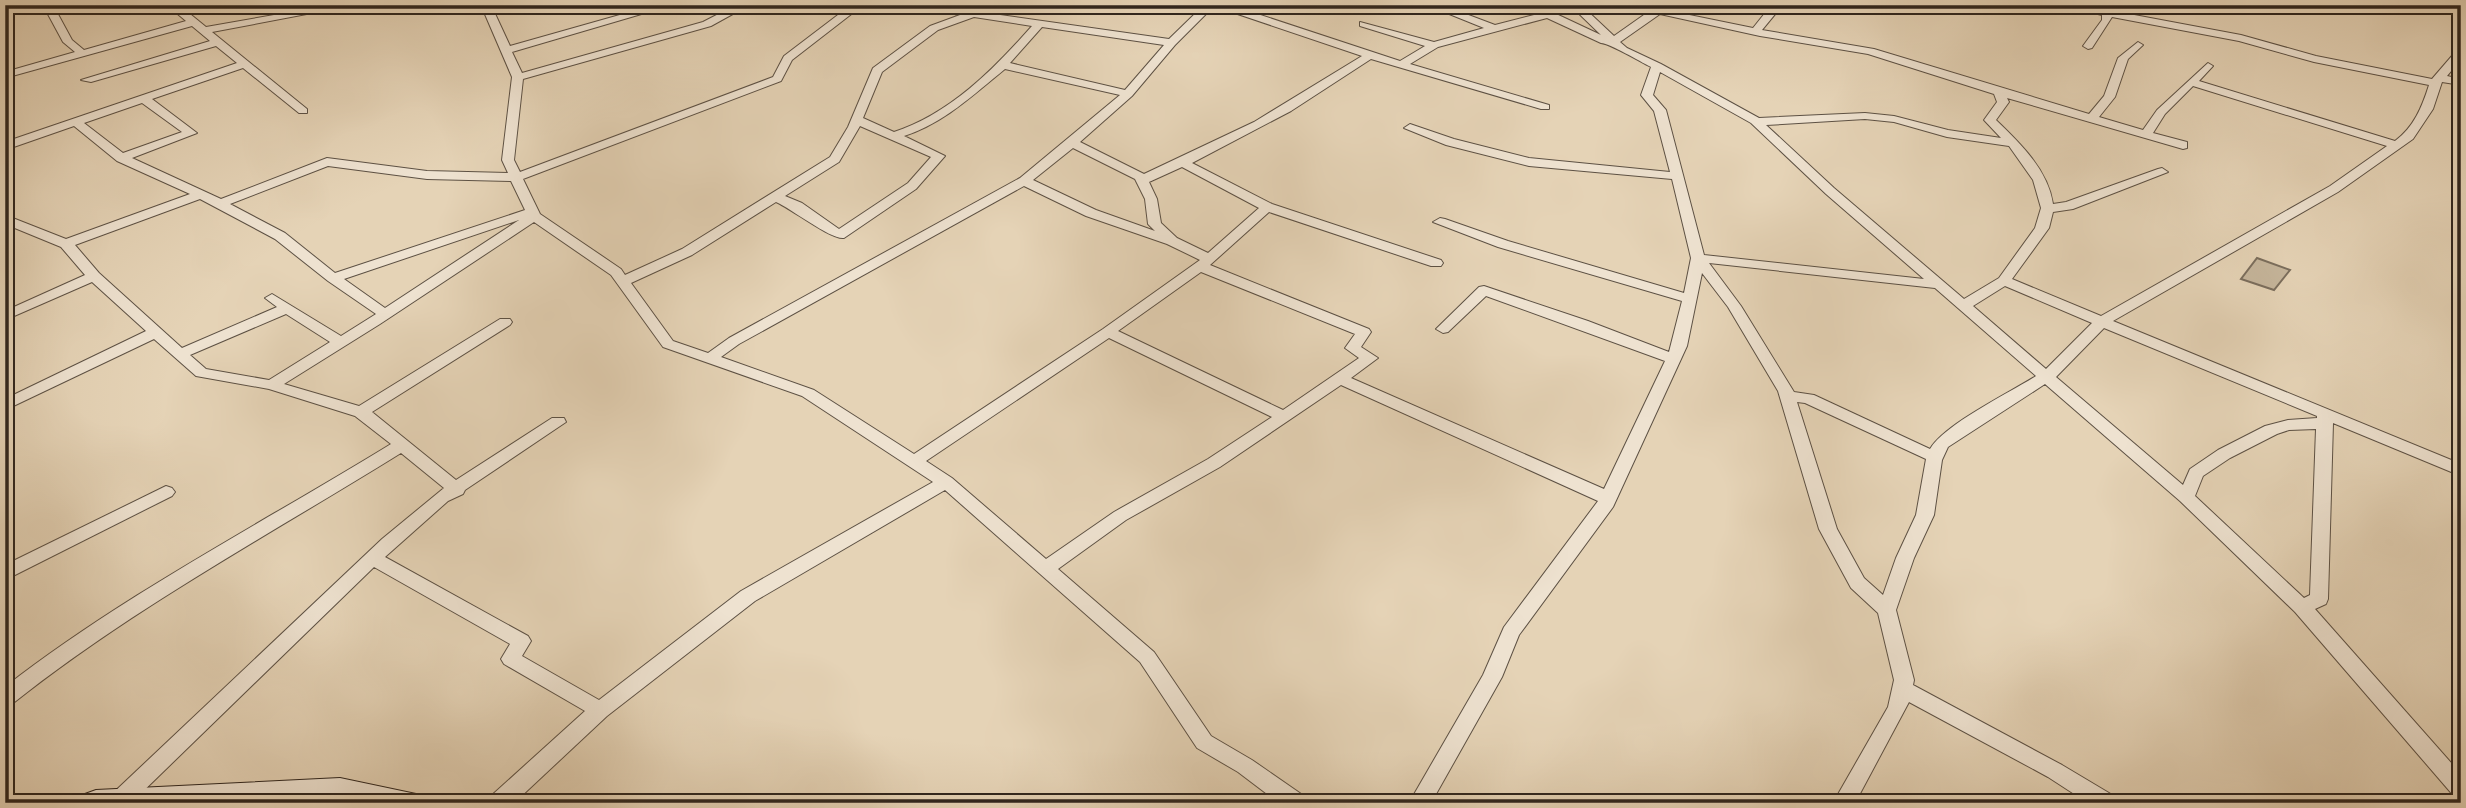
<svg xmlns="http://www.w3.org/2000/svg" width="2466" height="808" font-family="'IM FELL Great Primer',serif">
	<rect width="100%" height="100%" fill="#e5d3b6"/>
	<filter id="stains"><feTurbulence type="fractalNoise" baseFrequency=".00286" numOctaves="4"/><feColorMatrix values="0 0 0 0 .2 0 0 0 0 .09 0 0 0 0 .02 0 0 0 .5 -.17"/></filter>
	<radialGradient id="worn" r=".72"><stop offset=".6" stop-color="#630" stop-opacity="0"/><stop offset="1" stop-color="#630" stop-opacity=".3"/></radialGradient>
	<polygon fill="#c6b69c" stroke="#7b6e5d" stroke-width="2" points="2257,258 2290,270 2274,290 2241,279"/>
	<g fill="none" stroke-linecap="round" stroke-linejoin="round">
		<defs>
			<g id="street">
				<path d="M43 5H53L72 40 84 50 186 21 167 5H179L206 27 331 5H354L212 32 307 109V113H299L243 68 152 99 197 133 132 158 221 199 327 158 427 171 508 173 502 160 512 77 481 5H491L510 46 655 5H672L512 52 522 73 703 22 736 5H749L711 26 523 79 514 160 520 172 773 77 784 56 851 5H863L792 60 781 81 523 179 540 214 621 269 625 275 682 249 830 157 848 127 873 68 930 26 960 15 906 5C928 5 949 10 970 11 981 11 992 5 1004 5L986 13 1169 39 1204 5H1230L1400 61 1425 46 1360 26V22L1434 42 1484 28 1427 5H1442L1495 25 1538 14 1523 5H1537L1601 35 1570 5H1581L1614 36 1658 5H1669L1665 10 1753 28 1769 8 1817 5 1776 13 1762 30 1874 49 2089 114 2104 96 2118 58 2138 42 2143 45 2128 59 2115 97 2099 117 2143 130 2157 110 2208 63 2213 66 2199 81 2395 141C2414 127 2422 107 2429 85L2314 62 2239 41 2112 17 2092 48 2088 49 2083 46 2102 20V15L2061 5 2103 9V5H2113V11L2241 35 2316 56 2432 79 2457 50 2461 49V59L2447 76 2461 79V85L2442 82 2433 109 2413 139 2338 192 2113 321 2461 464V476L2333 423 2328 599 2326 604 2315 609 2461 774V798L2453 795 2295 612 2180 501 2045 384 1948 447 1942 460 1934 515 1914 558 1896 610 1914 680 1913 685 2062 765 2114 796 2117 803H2088L2048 777 1909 702 1855 803H1833L1888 707 1894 680 1878 613 1851 588 1819 529 1778 391 1728 307 1702 273 1687 346 1613 507 1519 635 1502 677 1431 803H1409L1483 675 1504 627 1598 501 1341 385 1220 467 1126 520 1058 569 1154 652 1211 736 1252 760 1304 796 1307 803H1279L1238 772 1197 748 1140 662 945 490 755 601 607 716 514 803H488L491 796 585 711 504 664 501 659 510 644 374 567 131 803H109L111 795 382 539 444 488 401 453C269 535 134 607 12 704L5 706V687C126 593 261 524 391 444L355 416 269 389 196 376 154 339 5 410V399L146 331 92 282 5 320V311L85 275 61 247 5 224V215L66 239 190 194 117 161 74 126 5 150V142L237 63 216 46 91 82 81 80 210 41 192 26 5 78V72L75 52 63 42ZM1214 6 1362 56 1254 122 1144 174 1080 142 1132 96 1175 45ZM1660 14 1760 36 1868 54 1994 94 1997 102 1984 120 2001 138 1948 130 1894 116 1865 113 1759 118 1661 64 1627 48 1620 42ZM974 17 1032 26C994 69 950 114 894 132L863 118 882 72 938 30ZM1547 18 1601 43C1611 44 1639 61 1651 67L1641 95 1654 111 1670 172 1529 158 1454 139 1410 124 1404 128 1446 145 1529 166 1672 179 1691 258 1684 293 1508 241 1445 219 1440 218 1433 222 1498 247 1682 301 1669 352 1588 321 1484 286 1479 287 1436 329 1443 333 1448 332 1486 296 1665 361 1604 489 1351 378 1378 358 1361 347 1371 332 1369 329 1210 265 1269 212 1431 266H1441L1443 263 1441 260 1272 204 1192 163 1291 111 1371 59 1541 109H1549V105L1410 64 1438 47ZM1042 27 1164 45 1125 90 1010 63ZM1005 69 1120 95 1020 178 729 338 708 353 673 341 631 283 692 255 776 202C792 209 831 240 844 238L916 189 945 156 904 136C944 123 973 95 1005 69ZM1660 72 1751 123 1826 194 1924 279 1704 255 1666 110 1653 95ZM2193 86 2387 146 2330 186 2101 316 2012 279 2049 228 2053 212 2073 209 2168 172 2162 168 2158 169 2066 202 2053 204C2048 170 2020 143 1996 120L2009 102 2007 98 2183 149 2187 148V142L2153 133 2165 114ZM142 103 182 132 123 153 84 123ZM1865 119 1894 122 1947 137 2009 146 2033 180 2041 208 2035 228 1999 278 1964 299 1834 188 1766 125ZM860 126 931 157 908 183 839 229 802 203 785 196 839 162ZM1073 148 1135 179 1145 199 1148 224 1155 231 1096 210 1033 180ZM328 166 427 179 511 181 525 210 335 273 285 233 230 204ZM1182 167 1259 208 1208 253 1177 238 1161 223 1157 199 1149 182ZM1024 186 1086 216 1167 244 1200 260 1103 329 914 454 814 390 721 357 739 344ZM200 199 275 239 328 281 376 314 341 336 272 294 265 298 277 307 182 348 99 273 75 245ZM519 220 385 308 344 279ZM534 222 611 275 663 347 802 396 933 482 741 591 599 700 522 656 531 641 528 636 385 557 448 501 463 494 465 490 566 422 564 418H552L456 480 372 412 510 325 512 322 510 319H500L359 406 284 384 380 324ZM1709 263 1935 288 2036 376C2009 393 1945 424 1930 449L1814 395 1794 392 1741 306ZM1201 272 1355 334 1345 348 1359 358 1283 410 1118 331ZM2005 286 2092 323 2046 369 1973 306ZM286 314 330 342 269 380 206 369 190 355ZM2104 328 2317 416V418L2288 420 2265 426 2218 450 2190 469 2183 485 2056 377ZM1109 338 1272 417 1208 459 1114 512 1046 559 952 478 926 461ZM1797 402 1805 403 1926 459 1916 515 1896 558 1883 595 1864 578 1837 529ZM2316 429 2310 595 2304 598 2195 496 2203 476 2230 458 2277 434 2289 430Z"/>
				<polygon points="166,486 172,488 175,492 172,496 5,580 5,565"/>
			</g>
			<polygon id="secondary" points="340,778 416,794 420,803 81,803 85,794 96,790"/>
		</defs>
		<use href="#street" stroke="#5d5144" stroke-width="2"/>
		<use href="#secondary" stroke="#30261e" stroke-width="2"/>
		<use href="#street" fill="#eee2d0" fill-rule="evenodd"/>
		<use href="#secondary" fill="#eee2d0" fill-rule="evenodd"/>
	</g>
	<rect width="2466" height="808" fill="none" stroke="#e5d3b6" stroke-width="28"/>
	<rect x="7" y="7" width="2452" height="794" fill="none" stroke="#30261e" stroke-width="3.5"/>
	<rect x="14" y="14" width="2438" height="780" fill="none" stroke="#30261e" stroke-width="2"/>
	<rect width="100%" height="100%" filter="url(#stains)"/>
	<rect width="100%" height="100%" fill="url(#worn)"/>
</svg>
